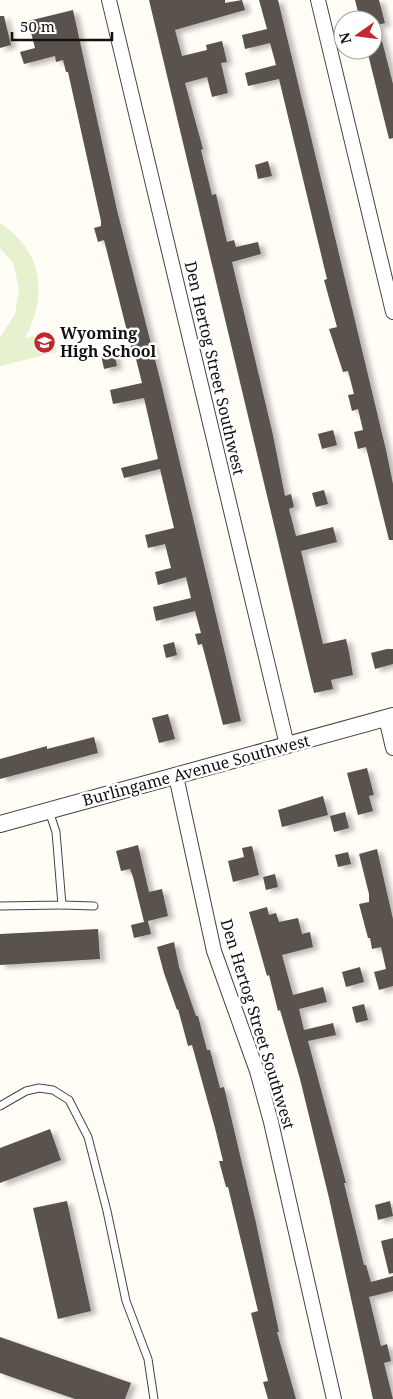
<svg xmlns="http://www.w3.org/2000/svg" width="393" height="1399" font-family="'Noto Serif',serif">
	<defs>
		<filter id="shadow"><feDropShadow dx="5.5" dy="3" stdDeviation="2.5" flood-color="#0004"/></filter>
	</defs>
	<rect width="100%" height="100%" fill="#fffdf5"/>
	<path fill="#e6f2cf" d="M0 223C43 251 48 295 25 338L52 332 57 352 0 366V337L15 314 19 288 13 263 0 248Z"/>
	<g fill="#5a524d" filter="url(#shadow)">
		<polygon points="149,0 225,0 225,3 242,0 245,10 175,30 182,56 207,50 206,45 222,41 227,62 221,63 228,93 212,97 207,77 185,83 203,149 201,150 212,195 216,194 227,242 234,240 236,247 258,242 261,254 232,262 273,435 285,496 291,494 294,507 289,509 296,536 333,527 337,542 301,551 323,644 346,639 349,652 353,675 331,680 333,689 314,693"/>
		<polygon points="259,0 278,0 292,58 386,450 393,484 393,540 389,540 366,447 358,449 354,432 363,430 358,409 352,411 348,395 354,394 348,371 343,372 329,329 337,327 324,280 327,279 279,79 248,86 245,73 276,65 270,43 245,49 242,35 267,29"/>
		<polygon points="355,0 379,0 385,23 378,25 393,84 393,138 389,139 367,50 373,50 373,20 360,20"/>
		<polygon points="73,10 117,210 162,387 241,721 223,725 202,644 198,645 195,634 201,633 195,611 156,621 153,607 191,598 186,577 158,585 155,572 171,568 165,544 148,548 145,535 174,528 160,469 124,478 121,468 158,459 144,398 113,404 110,390 142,383 135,355 133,355 104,240 98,242 94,228 101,226 101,221 68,72 66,72 63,60 56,62 55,56 24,64 20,52 35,48 28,21"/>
		<polygon points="0,16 4,16 11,45 0,48"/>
		<polygon points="268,161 272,176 258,179 255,165"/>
		<polygon points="114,352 117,366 104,369 101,355"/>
		<polygon points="333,430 337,445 322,449 318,434"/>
		<polygon points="324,490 328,504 316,507 312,493"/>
		<polygon points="174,642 177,655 166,658 163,645"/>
		<polygon points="387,649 393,649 393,664 375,669 371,653"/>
		<polygon points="168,714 175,739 159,743 152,718"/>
		<polygon points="94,737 98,753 0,779 0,759 47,746 47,749"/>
		<polygon points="367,768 374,795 369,796 373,811 358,815 347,773"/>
		<polygon points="323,796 328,815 282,827 278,810"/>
		<polygon points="345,812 349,828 334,832 330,816"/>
		<polygon points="138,845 149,892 162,889 168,916 148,921 151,934 134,938 131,925 144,922 133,877 130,869 121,871 116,851"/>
		<polygon points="252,846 259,875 233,882 228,861 244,857 242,848"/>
		<polygon points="377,849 393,919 393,986 379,990 374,972 386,969 381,947 372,949 370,938 368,938 359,904 369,902 369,894 359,854"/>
		<polygon points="348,852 351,864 338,867 335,855"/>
		<polygon points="275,874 278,887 266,890 263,877"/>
		<polygon points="267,907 269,915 276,913 279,922 298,918 302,934 310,932 313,947 282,955 293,995 323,987 327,1002 299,1009 304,1030 333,1023 336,1035 308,1041 346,1183 344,1183 364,1265 366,1265 371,1282 393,1276 393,1291 369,1297 381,1346 387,1344 391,1361 384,1363 393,1399 373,1399 329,1198 300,1079 280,1010 278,1011 269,975 267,976 249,912"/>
		<polygon points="98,929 100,959 0,965 0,934"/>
		<polygon points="174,942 179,967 196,1016 198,1016 207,1050 210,1050 220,1088 224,1087 256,1223 279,1332 277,1332 296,1399 268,1399 263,1382 268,1381 251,1313 258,1311 228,1187 226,1187 219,1161 223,1161 215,1128 192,1045 188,1046 178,1009 177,1010 164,973 157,947"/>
		<polygon points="360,967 364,982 346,987 342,972"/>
		<polygon points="364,1004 368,1020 356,1023 352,1007"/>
		<polygon points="50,1129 61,1160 0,1183 0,1148"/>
		<polygon points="67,1201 91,1311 58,1319 33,1208"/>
		<polygon points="390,1201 393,1216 378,1220 375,1205"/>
		<polygon points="393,1238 393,1273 389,1274 381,1241"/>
		<polygon points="0,1337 131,1383 125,1399 75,1399 0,1373"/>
	</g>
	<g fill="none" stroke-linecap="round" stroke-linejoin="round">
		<defs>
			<g id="service">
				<polyline points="62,905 94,906"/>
				<polyline points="0,906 62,905 56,832 49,811"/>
				<polyline points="0,1106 26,1091 39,1088 53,1090 69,1100 88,1137 107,1211 126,1301 148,1359 154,1399"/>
			</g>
			<g id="minor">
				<polyline points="109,0 287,745"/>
				<polyline points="318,0 393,312"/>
				<polyline points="386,718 393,748"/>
				<polyline points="176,776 214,951 257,1071 271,1122 334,1399"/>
			</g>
			<polyline id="tertiary" points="0,824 393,716"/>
		</defs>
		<use href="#service" stroke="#444" stroke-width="9"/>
		<use href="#minor" stroke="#444" stroke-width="16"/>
		<use href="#tertiary" stroke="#444" stroke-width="18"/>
		<use href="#service" stroke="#fff" stroke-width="7"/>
		<use href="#minor" stroke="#fff" stroke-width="14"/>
		<use href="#tertiary" stroke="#fff" stroke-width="16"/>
	</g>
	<defs>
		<symbol id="school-disc" viewBox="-11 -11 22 22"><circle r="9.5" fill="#c4262e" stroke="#fff"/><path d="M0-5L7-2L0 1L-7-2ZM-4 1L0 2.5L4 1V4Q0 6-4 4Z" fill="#fff"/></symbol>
	</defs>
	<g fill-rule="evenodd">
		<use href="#school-disc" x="32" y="330" width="25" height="25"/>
	</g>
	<g text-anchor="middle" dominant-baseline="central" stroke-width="5" stroke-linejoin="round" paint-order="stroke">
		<g font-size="16" font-weight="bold" fill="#111" stroke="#fff" text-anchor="start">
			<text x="60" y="333">Wyoming<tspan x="60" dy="18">High School</tspan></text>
		</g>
		<g font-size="16" fill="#111" stroke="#fff">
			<text transform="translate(215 368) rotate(77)">Den Hertog Street Southwest</text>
			<text transform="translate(196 770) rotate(-15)">Burlingame Avenue Southwest</text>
			<text transform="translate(258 1024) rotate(73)">Den Hertog Street Southwest</text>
		</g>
	</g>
	<g transform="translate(358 35) rotate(256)"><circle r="24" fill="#ffffff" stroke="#a0a0a0"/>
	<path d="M0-4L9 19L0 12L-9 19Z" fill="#c4262e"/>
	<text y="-8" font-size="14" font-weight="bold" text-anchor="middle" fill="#111111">N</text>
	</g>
	<path d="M12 32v8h100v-8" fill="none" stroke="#111111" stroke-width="2.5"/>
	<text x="20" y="32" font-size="15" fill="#111111" stroke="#ffffff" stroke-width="4" paint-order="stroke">50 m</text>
</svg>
